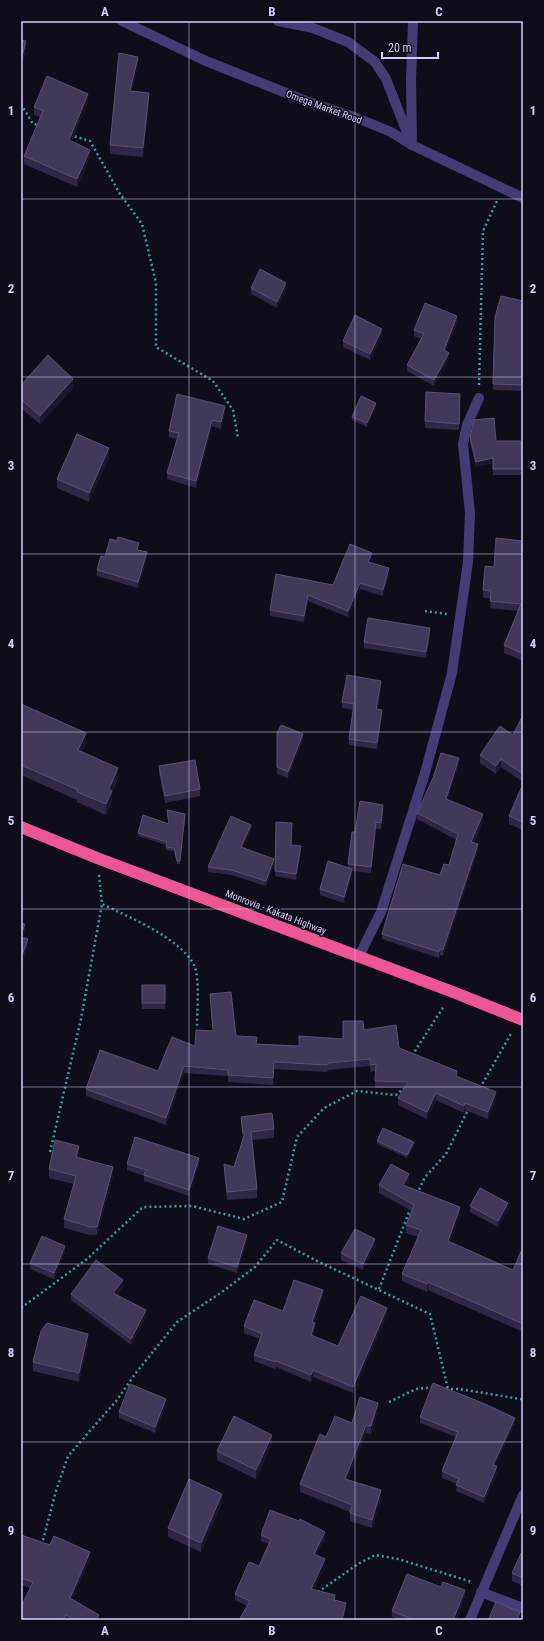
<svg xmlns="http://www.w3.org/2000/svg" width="544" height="1641" font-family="'Roboto Condensed',sans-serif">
	<rect width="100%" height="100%" fill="#100d1b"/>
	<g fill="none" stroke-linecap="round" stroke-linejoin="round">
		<g stroke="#3a9fa0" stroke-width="2.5" stroke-dasharray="2 3" stroke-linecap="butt">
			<polyline points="21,104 33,124 39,125"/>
			<polyline points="70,135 90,141 120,194 142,224 156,283 156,347 213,381 233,410 238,438"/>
			<polyline points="479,385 483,231 497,201"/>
			<polyline points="425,611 447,614"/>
			<path d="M99 875 102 904C129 917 180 938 194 965 200 977 197 1012 197 1027"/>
			<polyline points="413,1056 415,1051 444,1006"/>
			<polyline points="480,1088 512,1032"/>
			<polyline points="50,1152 81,1019 102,904"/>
			<polyline points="417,1194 425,1177 446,1154 469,1108"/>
			<polyline points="379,1289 411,1207"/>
			<polyline points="21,1308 87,1259 143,1207 192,1206 244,1219 282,1202 297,1137 324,1108 357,1091 396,1095 405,1087"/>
			<polyline points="446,1389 460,1389 520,1399 523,1399"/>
			<polyline points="389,1402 416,1389 434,1387"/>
			<polyline points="43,1540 56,1491 68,1456 117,1400 135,1374 177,1322 222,1292 255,1267 277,1240 319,1262 430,1314 448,1389"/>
			<polyline points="318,1592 358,1564 375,1555 398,1559 472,1582"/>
		</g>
		<g stroke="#443d75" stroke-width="10">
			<polyline points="122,21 206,61 306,101 357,118 391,132 412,145 523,198"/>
			<polyline points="278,21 313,28 348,42 375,62 386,79 412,145"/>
			<polyline points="412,139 411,80 413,21"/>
			<polyline points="359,956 381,912 425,773 452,673 468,562 470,513 463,444 467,425 479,398"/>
			<polyline points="481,1592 523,1608"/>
			<polyline points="470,1620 523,1495"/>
		</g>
		<polyline stroke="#eb5693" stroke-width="12" points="21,827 97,858 453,992 523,1020"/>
	</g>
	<g fill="#302747">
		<polygon points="138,66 132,91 149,101 143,157 110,154 110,145"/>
		<polygon points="88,102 71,141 90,157 77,187 24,164 24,156 40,117 34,115 34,107"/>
		<polygon points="251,288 286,289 277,308 251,294"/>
		<polygon points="523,301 522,391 493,390 493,384"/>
		<polygon points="457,323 446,351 449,359 434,386 407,371 407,365 421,339 414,336 414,330"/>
		<polygon points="382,335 370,360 343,347 343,341"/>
		<polygon points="21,385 73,388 40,424 21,408"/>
		<polygon points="460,400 459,430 425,428 425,421"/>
		<polygon points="376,406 367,427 352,420 352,417"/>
		<polygon points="225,412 221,429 212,426 196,488 167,479 167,473 177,439 169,437 169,431"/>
		<polygon points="470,437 496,441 521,441 522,475 493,475 493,463 476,467 470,442"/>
		<polygon points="109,457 89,502 57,488 57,479"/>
		<polygon points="523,541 523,661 504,653 504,645 518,611 490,608 491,598 483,598 483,590 494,567"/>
		<polygon points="139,549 138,550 147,559 138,588 97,576 97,570 105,557"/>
		<polygon points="372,559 370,563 389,574 383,596 360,589 348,617 308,601 304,622 270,616 270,610 333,585"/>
		<polygon points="430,635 426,658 364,648 364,642"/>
		<polygon points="381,688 378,709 382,716 377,749 349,745 349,739 354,710 342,708 342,702"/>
		<polygon points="21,704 86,743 82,752 118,779 112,792 112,801 106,815 77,802 77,800 21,775"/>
		<polygon points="523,715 523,782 501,767 496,774 480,763 480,755 513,735"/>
		<polygon points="277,733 303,740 288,778 277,774"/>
		<polygon points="459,764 447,799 483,820 474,843 478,850 443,956 440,955 439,958 382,939 382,934 440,875 449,865 457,840 417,819 417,813"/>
		<polygon points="159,766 200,789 200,796 165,803 159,773"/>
		<polygon points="523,784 523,830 509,824 509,816"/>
		<polygon points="167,810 185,817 180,864 177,864 174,851 166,850 166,845 138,836 138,833 169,824"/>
		<polygon points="383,811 381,829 376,829 371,873 352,871 352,875 344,903 320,895 320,889 348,867 348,864 355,832"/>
		<polygon points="276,822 291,845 301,852 296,880 275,876"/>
		<polygon points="251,830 242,848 274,864 266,886 231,875 208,872 208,867"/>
		<rect x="142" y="985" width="23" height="24"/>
		<polygon points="210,994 236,1036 257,1044 299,1046 343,1039 364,1030 457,1076 496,1099 488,1119 465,1110 464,1113 436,1100 427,1119 398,1105 398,1098 404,1088 375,1088 375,1071 371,1072 370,1066 328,1070 327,1072 274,1069 273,1085 228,1082 228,1076 184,1073 166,1125 86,1096 86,1089 158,1071 195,1046 213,1031 210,1000"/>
		<polygon points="241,1117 274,1129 274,1138 252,1140 257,1189 257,1198 227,1200 224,1172 224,1164 234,1167 243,1139 241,1125"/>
		<polygon points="377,1141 414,1146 407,1158 377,1144"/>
		<polygon points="79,1154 78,1157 113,1176 97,1235 90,1235 64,1228 64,1219 74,1184 49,1178 49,1169"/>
		<polygon points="127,1164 199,1164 189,1196 144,1181 144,1176 127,1170"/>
		<polygon points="409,1182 406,1187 460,1215 450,1242 513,1270 523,1247 523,1332 428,1290 427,1292 402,1281 402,1274 418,1237 406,1233 406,1225 412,1211 379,1193 379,1185"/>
		<polygon points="470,1206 508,1209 498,1227 470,1212"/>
		<polygon points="247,1241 237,1273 208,1264 208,1258"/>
		<polygon points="375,1245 363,1270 341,1260 341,1253"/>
		<polygon points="65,1252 54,1279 30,1269 30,1263"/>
		<polygon points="123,1286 117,1295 146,1317 131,1345 71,1300 71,1294"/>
		<polygon points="323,1296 314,1322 315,1329 313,1336 338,1346 387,1315 353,1393 313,1377 311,1382 276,1367 275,1369 254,1361 254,1355 260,1339 244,1333 244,1326"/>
		<polygon points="88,1343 79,1382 33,1371 33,1362"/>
		<polygon points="166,1405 155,1433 119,1418 119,1412"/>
		<polygon points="378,1411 371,1434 366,1433 348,1480 381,1498 372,1528 350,1521 350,1512 300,1492 300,1484 326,1437 352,1423"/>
		<polygon points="420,1417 515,1424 495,1466 497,1473 484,1503 456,1491 457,1484 442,1478 442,1471 456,1437 420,1423"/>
		<polygon points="272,1443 256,1479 217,1460 217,1451"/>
		<polygon points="222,1502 201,1552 168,1537 168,1528"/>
		<polygon points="21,1535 90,1559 72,1599 99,1620 21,1620 30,1588 21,1585"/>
		<polygon points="261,1535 325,1538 316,1555 325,1565 314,1590 335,1600 346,1609 343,1620 239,1620 247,1606 235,1600 235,1594 259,1566 269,1544 261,1541"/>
		<polygon points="523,1549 523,1586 512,1581 512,1573"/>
		<polygon points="465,1596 456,1620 399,1620 392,1617 392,1611"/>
	</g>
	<g fill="#1c152e">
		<polygon points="26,41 26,49 21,68 21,60"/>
		<polygon points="138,57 138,66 130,99 130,91"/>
		<polygon points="149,93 149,101 143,157 143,148"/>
		<polygon points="88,94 88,102 69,148 69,140"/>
		<polygon points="90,150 90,157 77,187 77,179"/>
		<polygon points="286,283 286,289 277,308 277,302"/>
		<polygon points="457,316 457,323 444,356 444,350"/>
		<polygon points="382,329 382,335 370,360 370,354"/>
		<polygon points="449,353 449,359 434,386 434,380"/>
		<polygon points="73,379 73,388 40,424 40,416"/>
		<polygon points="376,403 376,406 367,427 367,423"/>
		<polygon points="225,406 225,412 221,429 221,422"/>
		<polygon points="212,420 212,426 196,488 196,481"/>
		<polygon points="109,448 109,457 89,502 89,493"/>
		<polygon points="493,458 493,463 476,467 476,462"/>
		<polygon points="147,552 147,559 138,588 138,582"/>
		<polygon points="372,553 372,559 368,568 368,562"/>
		<polygon points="389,568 389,574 383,596 383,590"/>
		<polygon points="360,583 360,589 348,617 348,611"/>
		<polygon points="308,595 308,601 304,622 304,616"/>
		<polygon points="430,628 430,635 426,658 426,652"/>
		<polygon points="381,681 381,688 376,715 376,709"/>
		<polygon points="382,710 382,716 377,749 377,743"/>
		<polygon points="86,733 86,743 78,761 78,750"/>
		<polygon points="303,734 303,740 288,778 288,772"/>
		<polygon points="459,758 459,764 446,804 446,799"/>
		<polygon points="501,759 501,767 496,774 496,766"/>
		<polygon points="118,768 118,779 112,792 112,801 106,815 106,804 109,789"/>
		<polygon points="383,805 383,811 381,829 381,823"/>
		<polygon points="483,814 483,820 471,848 471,842"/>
		<polygon points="376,822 376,829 371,873 371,867"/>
		<polygon points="251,825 251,830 241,852 241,847"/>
		<polygon points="478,844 478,850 443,956 443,950"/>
		<polygon points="301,846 301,852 296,880 296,874"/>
		<polygon points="274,859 274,864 266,886 266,881"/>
		<polygon points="352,869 352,875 344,903 344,897"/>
		<polygon points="25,924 25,932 21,943 21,935"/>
		<polygon points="28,939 28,947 21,966 21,958"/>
		<polygon points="440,949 440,955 439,958 439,952"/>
		<polygon points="184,1066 184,1073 166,1125 166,1118"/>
		<polygon points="496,1092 496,1099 488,1119 488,1112"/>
		<polygon points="436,1093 436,1100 427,1119 427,1112"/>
		<polygon points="465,1103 465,1110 464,1113 464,1106"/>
		<polygon points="414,1142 414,1146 407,1158 407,1155"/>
		<polygon points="79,1146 79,1154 76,1165 76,1157"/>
		<polygon points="199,1158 199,1164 189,1196 189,1190"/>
		<polygon points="113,1167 113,1176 97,1235 97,1227"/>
		<polygon points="409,1174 409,1182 403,1193 403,1185"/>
		<polygon points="508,1203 508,1209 498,1227 498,1221"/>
		<polygon points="460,1207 460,1215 448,1249 448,1241"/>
		<polygon points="247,1235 247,1241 237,1273 237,1267"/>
		<polygon points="375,1239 375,1245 363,1270 363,1264"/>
		<polygon points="65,1246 65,1252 54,1279 54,1273"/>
		<polygon points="123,1280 123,1286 113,1299 113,1293"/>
		<polygon points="428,1282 428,1290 427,1292 427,1284"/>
		<polygon points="323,1290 323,1296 312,1328 312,1322"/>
		<polygon points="387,1308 387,1315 353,1393 353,1387"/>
		<polygon points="146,1310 146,1317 131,1345 131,1339"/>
		<polygon points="315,1323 315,1329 311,1341 311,1335"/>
		<polygon points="88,1334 88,1343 79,1382 79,1373"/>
		<polygon points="313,1370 313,1377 311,1382 311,1375"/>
		<polygon points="166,1399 166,1405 155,1433 155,1427"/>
		<polygon points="378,1403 378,1411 371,1434 371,1426"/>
		<polygon points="515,1418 515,1424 493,1471 493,1465"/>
		<polygon points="366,1425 366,1433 345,1488 345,1479"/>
		<polygon points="272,1435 272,1443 256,1479 256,1470"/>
		<polygon points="497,1466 497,1473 484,1503 484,1497"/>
		<polygon points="381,1490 381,1498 372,1528 372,1520"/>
		<polygon points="222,1494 222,1502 201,1552 201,1543"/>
		<polygon points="325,1532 325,1538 314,1560 314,1554"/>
		<polygon points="90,1552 90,1559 70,1605 70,1598"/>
		<polygon points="325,1559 325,1565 311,1596 311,1589"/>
		<polygon points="465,1590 465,1596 456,1620 453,1620"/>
		<polygon points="346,1603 346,1609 343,1620 342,1620"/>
		<polygon points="520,1612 520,1618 519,1620 517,1620"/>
		<polygon points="99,1615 99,1620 96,1620"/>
	</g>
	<g fill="#42395a" stroke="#595073">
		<polygon points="21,40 26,41 21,60"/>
		<polygon points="119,53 138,57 130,91 149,93 143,148 110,145"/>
		<polygon points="47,76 88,94 69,140 90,150 77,179 24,156 43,111 34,107"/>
		<polygon points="260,269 286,283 277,302 251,288"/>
		<polygon points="501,296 523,301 523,357 522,385 493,384 495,317"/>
		<polygon points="425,303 457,316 444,350 449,353 434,380 407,365 424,334 414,330"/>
		<polygon points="355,315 382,329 370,354 343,341"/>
		<polygon points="48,355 73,379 40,416 21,399 21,385"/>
		<polygon points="426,392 460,394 459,424 425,421"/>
		<polygon points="177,394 225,406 221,422 212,420 196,481 167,473 179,433 169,431"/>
		<polygon points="361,396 376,403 367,423 352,417"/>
		<polygon points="494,418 496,441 521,441 522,469 493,469 493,458 476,462 470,437 474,420"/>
		<polygon points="77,434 109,448 89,493 57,479"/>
		<polygon points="118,537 139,543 137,550 147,552 138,582 97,570 101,556 105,557 110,539 117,541"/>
		<polygon points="496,538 523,541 523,654 504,645 521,604 490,601 491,591 483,590 485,566 494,567"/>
		<polygon points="350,544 372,553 368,562 389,568 383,590 360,583 348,611 308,595 304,616 270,610 276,574 333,585"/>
		<polygon points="368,618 430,628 426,652 364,642"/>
		<polygon points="347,675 381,681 376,709 382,710 377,743 349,739 354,704 342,702"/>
		<polygon points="21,704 86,733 78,750 118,768 109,789 112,791 106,804 77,792 78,790 21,765"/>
		<polygon points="523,715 523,774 501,759 496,766 480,755 500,726 513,735"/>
		<polygon points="281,725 303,734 288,772 277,767 277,733"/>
		<polygon points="441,753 459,758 446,799 483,814 471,842 478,844 443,950 440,949 439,952 382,934 403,864 440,875 444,864 449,865 458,834 417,813 433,778"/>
		<polygon points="195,760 200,789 165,796 159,766"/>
		<polygon points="523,784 523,822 509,816"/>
		<polygon points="360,801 383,805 381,823 376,822 371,867 348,864 352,832 355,832"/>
		<polygon points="167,810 185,814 180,861 177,861 174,848 166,847 167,842 138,833 143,815 169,824"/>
		<polygon points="231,816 251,825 241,847 274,859 266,881 231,870 208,867"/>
		<polygon points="276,822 292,823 291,845 301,846 296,874 275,871"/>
		<polygon points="328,861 352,869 344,897 320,889"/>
		<polygon points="21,923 25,924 21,935"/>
		<polygon points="21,937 28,939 21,958"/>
		<rect x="142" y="985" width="23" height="18"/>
		<polygon points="231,992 236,1036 257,1037 256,1044 299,1046 299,1036 343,1039 343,1021 363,1021 364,1030 396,1025 399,1048 457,1071 456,1076 496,1092 488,1112 465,1103 464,1106 436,1093 427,1112 398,1098 408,1082 375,1081 376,1064 371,1065 370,1059 328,1063 327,1065 274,1062 273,1078 228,1075 228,1070 184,1066 166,1118 86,1089 100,1050 158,1071 172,1037 195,1046 196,1030 213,1031 210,994"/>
		<polygon points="272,1113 274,1129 251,1132 257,1189 227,1192 224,1164 234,1167 245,1133 243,1133 241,1117"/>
		<polygon points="383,1128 414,1142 407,1155 377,1141"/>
		<polygon points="135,1137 199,1158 189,1190 144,1175 146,1170 127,1164"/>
		<polygon points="55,1140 79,1146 76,1157 113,1167 97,1227 90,1227 64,1219 76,1176 49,1169"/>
		<polygon points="391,1164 409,1174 403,1185 460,1207 448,1241 513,1270 523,1247 523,1324 428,1282 427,1284 402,1274 421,1230 406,1225 414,1205 379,1185"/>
		<polygon points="480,1188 508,1203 498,1221 470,1206"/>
		<polygon points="218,1226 247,1235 237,1267 208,1258"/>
		<polygon points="355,1229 375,1239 363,1264 341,1253"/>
		<polygon points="42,1236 65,1246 54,1273 30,1263"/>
		<polygon points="96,1260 123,1280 113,1293 146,1310 131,1339 71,1294"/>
		<polygon points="294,1280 323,1290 312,1322 315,1323 311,1335 338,1346 361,1296 387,1308 353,1387 313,1370 311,1375 276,1361 275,1362 254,1355 262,1334 244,1326 254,1300 283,1311"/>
		<polygon points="47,1323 88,1334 79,1373 33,1362 41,1331"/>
		<polygon points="433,1383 485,1404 515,1418 493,1465 497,1466 484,1497 456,1485 459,1479 442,1471 458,1432 420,1417"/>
		<polygon points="130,1384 166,1399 155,1427 119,1412"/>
		<polygon points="360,1397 378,1403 371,1426 366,1425 345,1479 381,1490 372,1520 350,1513 352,1505 300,1484 320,1434 326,1437 335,1416 352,1423"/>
		<polygon points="234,1416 272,1435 256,1470 217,1451"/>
		<polygon points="189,1479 222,1494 201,1543 168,1528"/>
		<polygon points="270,1510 299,1521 300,1519 325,1532 314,1554 325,1559 311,1589 335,1595 334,1600 346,1603 342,1620 239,1620 250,1601 235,1594 249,1562 259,1566 271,1539 261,1535"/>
		<polygon points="21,1535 50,1545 54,1536 90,1552 70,1598 99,1615 96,1620 75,1620 66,1615 63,1620 21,1620 21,1607 33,1582 21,1578"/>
		<polygon points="523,1549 523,1578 512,1573"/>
		<polygon points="407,1574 441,1587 443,1582 465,1590 453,1620 414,1620 392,1611"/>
		<polygon points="496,1602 520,1612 517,1620 488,1620"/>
	</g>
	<path fill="none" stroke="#d5cdf9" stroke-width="1" stroke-opacity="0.55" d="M189 21V1620M355 21V1620M21 199H523M21 377H523M21 554H523M21 732H523M21 909H523M21 1087H523M21 1264H523M21 1442H523"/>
	<g text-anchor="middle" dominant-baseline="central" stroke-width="3" stroke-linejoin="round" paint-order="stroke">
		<g font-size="10" fill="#d5cdf9" stroke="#100d1b">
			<text transform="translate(324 107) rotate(20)">Omega Market Road</text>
			<text transform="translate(276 912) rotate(21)">Monrovia - Kakata Highway</text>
		</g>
	</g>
	<rect width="544" height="1641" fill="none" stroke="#100d1b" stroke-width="44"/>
	<path d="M382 52v6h56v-6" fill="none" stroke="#d5cdf9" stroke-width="2"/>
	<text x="388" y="52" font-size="12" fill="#d5cdf9" stroke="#100d1b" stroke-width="3" paint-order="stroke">20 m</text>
	<rect x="22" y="22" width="500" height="1597" fill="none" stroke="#d5cdf9" stroke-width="1.5"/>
	<g font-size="13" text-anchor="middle" font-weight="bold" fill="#d5cdf9">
		<text x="105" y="16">A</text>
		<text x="272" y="16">B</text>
		<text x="439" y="16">C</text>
		<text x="11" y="115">1</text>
		<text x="533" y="115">1</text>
		<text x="11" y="293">2</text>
		<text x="533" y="293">2</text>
		<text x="11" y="470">3</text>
		<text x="533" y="470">3</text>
		<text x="11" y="648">4</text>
		<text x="533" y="648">4</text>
		<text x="11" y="825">5</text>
		<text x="533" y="825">5</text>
		<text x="11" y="1002">6</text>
		<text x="533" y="1002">6</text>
		<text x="11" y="1180">7</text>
		<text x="533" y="1180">7</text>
		<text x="11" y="1357">8</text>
		<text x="533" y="1357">8</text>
		<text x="11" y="1535">9</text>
		<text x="533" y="1535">9</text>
		<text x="105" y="1635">A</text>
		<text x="272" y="1635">B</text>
		<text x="439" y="1635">C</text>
	</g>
</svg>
